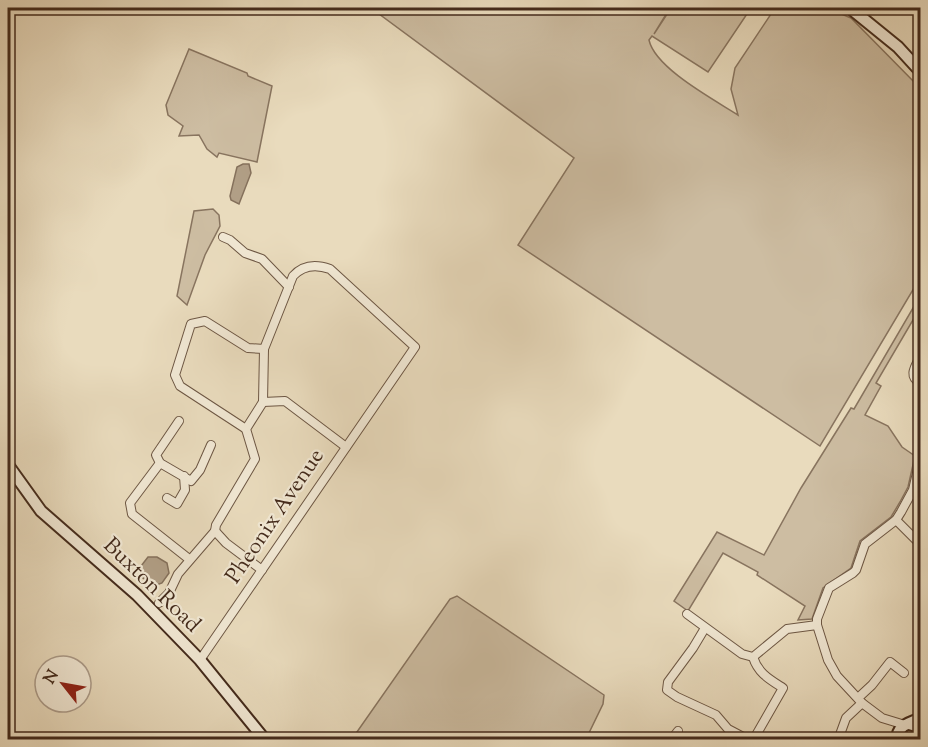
<svg xmlns="http://www.w3.org/2000/svg" width="928" height="747" font-family="'Sorts Mill Goudy',serif">
	<rect width="100%" height="100%" fill="#e9dbbd"/>
	<filter id="stains"><feTurbulence type="fractalNoise" baseFrequency=".00333" numOctaves="4"/><feColorMatrix values="0 0 0 0 .2 0 0 0 0 .09 0 0 0 0 .02 0 0 0 .5 -.17"/></filter>
	<radialGradient id="worn" r=".72"><stop offset=".6" stop-color="#630" stop-opacity="0"/><stop offset="1" stop-color="#630" stop-opacity=".3"/></radialGradient>
	<g fill="#cdbda2" stroke="#88745f" stroke-width="1.5">
		<path d="M371 8H670L654 34 671 8H751L708 72 652 36 649 40C655 68 713 99 738 115L731 89 735 68 775 8H827L851 18 920 88V278L820 446 518 245 574 158Z"/>
		<polygon points="189,49 247,73 248,76 272,86 257,162 219,153 217,157 207,149 199,135 179,136 183,126 168,115 166,105"/>
		<polygon points="213,209 219,215 220,226 205,255 187,305 177,296 194,211"/>
		<polygon points="920,296 920,308 876,383 881,386 865,415 888,426 902,447 915,456 908,487 900,502 891,517 860,541 851,568 823,588 812,619 798,620 805,606 757,575 758,572 723,553 688,611 674,601 717,532 764,555 801,488 851,408 854,409"/>
		<polygon points="457,596 604,695 603,704 586,739 473,740 468,736 465,740 352,739 450,599"/>
	</g>
	<g fill="#b19f86" stroke="#85715c" stroke-width="1.5">
		<polygon points="243,164 249,164 251,173 239,204 231,200 230,196 237,167"/>
		<polygon points="148,557 157,557 167,563 169,573 162,583 154,586 140,576 141,566"/>
	</g>
	<g fill="none" stroke-linecap="round" stroke-linejoin="round">
		<defs>
			<g id="street">
				<polyline points="223,237 230,240 245,253 262,259 289,287"/>
				<path d="M920 357C915 367 908 376 920 383"/>
				<polyline points="263,402 285,401 346,447"/>
				<polyline points="179,421 156,455 160,463 191,481 200,470 211,445"/>
				<polyline points="246,429 180,386 175,375 191,324 205,321 248,348 264,349"/>
				<polyline points="160,463 130,503 132,514 189,559"/>
				<polyline points="167,498 177,504 185,490 184,476"/>
				<polyline points="896,520 920,544"/>
				<polyline points="215,531 226,543 262,570"/>
				<polyline points="920,593 918,599 920,609"/>
				<path d="M159 603 169 593 178 574 215 531 216 525 255 459 246 429 263 402 264 349 293 276C303 265 316 264 330 269L415 347 200 660"/>
				<polyline points="687,614 742,654 753,657 787,629 817,625"/>
				<path d="M705 628 693 648 668 682 667 690 677 697 716 715 728 729 747 739 755 737 783 688C769 679 758 673 753 657"/>
				<polyline points="858,698 872,685 890,662 904,673"/>
				<polyline points="905,725 882,718 862,703 837,676 828,660 817,625 817,619 829,588 853,573 856,570 865,544 896,520 901,512 913,490 920,460"/>
				<polyline points="671,740 678,731"/>
				<polyline points="838,740 846,718 862,703"/>
			</g>
			<g id="secondary">
				<polyline points="850,8 898,47 920,71"/>
				<polyline points="8,465 41,511 137,595 200,660 265,740"/>
				<polyline points="909,724 916,726 920,732"/>
				<path d="M897 740C897 724 910 724 920 718"/>
			</g>
		</defs>
		<use href="#street" stroke="#6d5744" stroke-width="10"/>
		<use href="#secondary" stroke="#442b1c" stroke-width="14"/>
		<use href="#street" stroke="#f1e8d4" stroke-width="8"/>
		<use href="#secondary" stroke="#f1e8d4" stroke-width="10"/>
	</g>
	<g text-anchor="middle" dominant-baseline="central" stroke-width="4.5" stroke-linejoin="round" paint-order="stroke">
		<g font-size="22" fill="#442b1c" stroke="#f1e8d4">
			<text transform="translate(276 517) rotate(-56)">Pheonix Avenue</text>
			<text transform="translate(151 586) rotate(44)">Buxton Road</text>
		</g>
	</g>
	<rect width="928" height="747" fill="none" stroke="#e9dbbd" stroke-width="30"/>
	<rect x="9" y="9" width="910" height="729" fill="none" stroke="#442b1c" stroke-width="3"/>
	<rect x="15" y="15" width="898" height="717" fill="none" stroke="#442b1c" stroke-width="1.5"/>
	<g transform="translate(63 684) rotate(301)"><circle r="28" fill="#f1e8d4" stroke="#ac9c8a" stroke-width="1.5"/>
	<path d="M0-4.5L10 22L0 15L-10 22Z" fill="#8f2418"/>
	<text y="-9" font-size="16" font-weight="bold" text-anchor="middle" fill="#442b1c">N</text>
	</g>
	<rect width="100%" height="100%" filter="url(#stains)"/>
	<rect width="100%" height="100%" fill="url(#worn)"/>
</svg>
